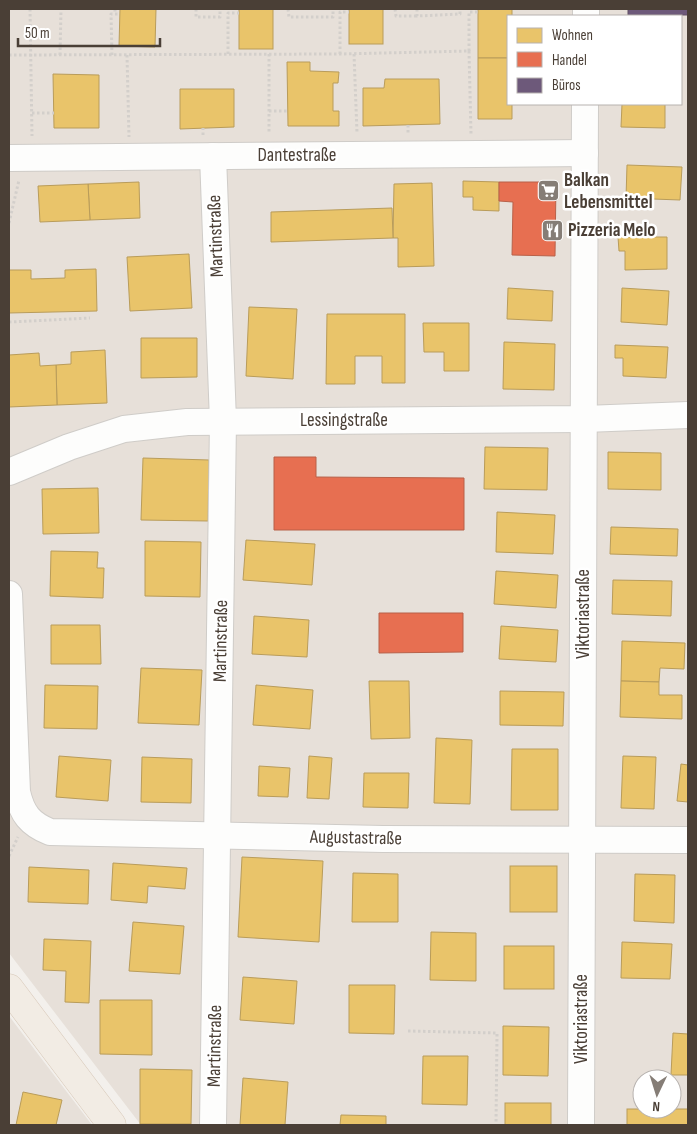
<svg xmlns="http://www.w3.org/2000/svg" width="697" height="1134" font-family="'Sofia Sans Condensed',sans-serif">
	<rect width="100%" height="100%" fill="#f3f0ec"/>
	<g fill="#e7e0d9" fill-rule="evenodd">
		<path d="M9 9H688V1125H141L9 953ZM508 16H681V104H508ZM642 1079H672V1109H642Z"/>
		<polygon points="9,1016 92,1125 9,1125"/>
	</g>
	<g fill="#e9c46a" stroke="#b99c5a">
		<polygon points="120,9 156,9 155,47 119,46"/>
		<rect x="239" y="9" width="34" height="40"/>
		<rect x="349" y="9" width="34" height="35"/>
		<polygon points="478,9 512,9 512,16 508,16 508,58 478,58"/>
		<polygon points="478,58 508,58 508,104 512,104 512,119 478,119"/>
		<polygon points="287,62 310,62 310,71 339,72 338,83 333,83 333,111 339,111 339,126 288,126"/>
		<polygon points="53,74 99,75 99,128 54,128"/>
		<polygon points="385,79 439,79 440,124 363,126 363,88 384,88"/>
		<polygon points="180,89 234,89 234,127 180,129"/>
		<polygon points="622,104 665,104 665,128 621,127"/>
		<polygon points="627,165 682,167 680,200 626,198"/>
		<polygon points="463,181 499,182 499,211 473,210 473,197 463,197"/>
		<polygon points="139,182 140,218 90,220 88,184"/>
		<polygon points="432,183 434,266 398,267 398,238 393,238 394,184"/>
		<polygon points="88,184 90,220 40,222 38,186"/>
		<polygon points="392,208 393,238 271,242 271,212"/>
		<polygon points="618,237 667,237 667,269 625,270 625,251 619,251"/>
		<polygon points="189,254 192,308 130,311 127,257"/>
		<polygon points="96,269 97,311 9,313 9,270 31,270 31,279 65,278 65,270"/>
		<polygon points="508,288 553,291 552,321 507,319"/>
		<polygon points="622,288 669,291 667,325 621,322"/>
		<polygon points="249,307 297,309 293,379 246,376"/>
		<polygon points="327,314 405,314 405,383 382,383 382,356 355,356 355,384 326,384"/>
		<polygon points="423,323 469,323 469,371 444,371 444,352 424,352"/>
		<polygon points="141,338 197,338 197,377 141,378"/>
		<polygon points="504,342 555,344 554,390 503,389"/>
		<polygon points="615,345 668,347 666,378 623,376 623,358 615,358"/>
		<polygon points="105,350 107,403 57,405 56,365 71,364 71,352"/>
		<polygon points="39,353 40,366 56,365 57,405 9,407 9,355"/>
		<polygon points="485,447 548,448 547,490 484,489"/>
		<polygon points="608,452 661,453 661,490 608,489"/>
		<polygon points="143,458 209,460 208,521 141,520"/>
		<polygon points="98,488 99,533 43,534 42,489"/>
		<polygon points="497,512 555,515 553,554 496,552"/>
		<polygon points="611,527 678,529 677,556 610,554"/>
		<polygon points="246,540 315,544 312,585 243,580"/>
		<polygon points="145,541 201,542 200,597 145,596"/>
		<polygon points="51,551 98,552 97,568 104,568 103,598 50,596"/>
		<polygon points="496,571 558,575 556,608 494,604"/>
		<polygon points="613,580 672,581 671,616 612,614"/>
		<polygon points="254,616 309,620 307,657 252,654"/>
		<polygon points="51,625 100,625 101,664 51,664"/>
		<polygon points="501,626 558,630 556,662 499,659"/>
		<polygon points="622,641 685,643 684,669 660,668 659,682 621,681"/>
		<polygon points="141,668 202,670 199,725 138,723"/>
		<polygon points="369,681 409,681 410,738 371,739"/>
		<polygon points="621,681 659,682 659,695 682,695 682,719 620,717"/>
		<polygon points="45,685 98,686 97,729 44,728"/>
		<polygon points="256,685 313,690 310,729 253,725"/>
		<polygon points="500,691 564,692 563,726 500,725"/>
		<polygon points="436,738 472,740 470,804 434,803"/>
		<polygon points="512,749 558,749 558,810 511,810"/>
		<polygon points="59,756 111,760 108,801 56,797"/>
		<polygon points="309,756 332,758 329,799 307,798"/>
		<polygon points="623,756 656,757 654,809 621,808"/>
		<polygon points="142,757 192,759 191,803 141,802"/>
		<polygon points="681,764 688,765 688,802 677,801"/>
		<polygon points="259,766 290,768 288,797 258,796"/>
		<polygon points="364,773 409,773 408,808 363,807"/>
		<polygon points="242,857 323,861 319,942 238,937"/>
		<polygon points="113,863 187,868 185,889 148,886 147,903 111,900"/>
		<rect x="510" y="866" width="47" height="46"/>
		<polygon points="29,867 89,870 88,904 28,902"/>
		<polygon points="353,873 398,874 398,922 352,922"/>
		<polygon points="635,874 675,875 674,923 634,921"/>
		<polygon points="133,922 184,926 180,974 129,971"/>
		<polygon points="431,932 476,933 476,981 430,980"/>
		<polygon points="44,939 91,941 89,1003 65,1002 66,971 43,970"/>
		<polygon points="622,942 672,944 670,979 621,978"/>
		<rect x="504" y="946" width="50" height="43"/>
		<polygon points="243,977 297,981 294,1024 240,1020"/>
		<polygon points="349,985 395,985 394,1034 349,1033"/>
		<polygon points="100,1000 152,1000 152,1055 100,1054"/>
		<polygon points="503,1026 549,1027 548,1076 503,1075"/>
		<polygon points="673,1033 688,1034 688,1075 671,1075"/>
		<polygon points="423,1056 468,1056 467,1105 422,1104"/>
		<polygon points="140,1069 192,1070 191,1124 140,1124"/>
		<polygon points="243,1078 288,1082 285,1125 240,1125"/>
		<polygon points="23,1092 62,1100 56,1125 16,1125"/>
		<rect x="505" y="1103" width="46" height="22"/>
		<rect x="627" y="1109" width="61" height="16"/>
		<polygon points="341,1115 386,1116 386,1125 340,1125"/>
	</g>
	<g fill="#e76f51" stroke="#b86149">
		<polygon points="499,182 556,182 555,256 512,255 513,202 499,201"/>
		<polygon points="274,457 316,457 316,477 464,478 464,530 274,530"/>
		<polygon points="379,613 463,613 463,652 379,653"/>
	</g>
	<rect fill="#6d597a" stroke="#625166" x="628" y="9" width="60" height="6"/>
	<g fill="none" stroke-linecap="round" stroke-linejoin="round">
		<defs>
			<g id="minor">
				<polyline points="586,16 586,9"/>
				<polyline points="9,158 585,153"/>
				<polyline points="9,472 69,447 124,429 187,422 585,419 688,415"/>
				<path d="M9 594 17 792C22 814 30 824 50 832L383 839 688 840"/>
				<polyline points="213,1125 223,421 213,156"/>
				<polyline points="581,1125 585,104"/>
			</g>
			<polyline id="major" points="9,988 112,1125"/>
		</defs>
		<use href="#minor" stroke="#cfccc8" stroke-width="28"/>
		<use href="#major" stroke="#d7c8b8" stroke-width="29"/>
		<g stroke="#d3cfcb" stroke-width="3" stroke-dasharray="2.5 2.5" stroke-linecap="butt">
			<polyline points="30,9 32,136"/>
			<polyline points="115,9 115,14"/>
			<polyline points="196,9 196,17 220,17 220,9"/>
			<polyline points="288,9 289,17 333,17 333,9"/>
			<polyline points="395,9 396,16 417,16"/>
			<polyline points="417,9 417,16 460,14 460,9"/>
			<polyline points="469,51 469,12 478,12"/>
			<polyline points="228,54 228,13 239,13"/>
			<polyline points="269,54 269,134"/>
			<polyline points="340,54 340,12 349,12"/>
			<polyline points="354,54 357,133"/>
			<polyline points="9,55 340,54 469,51 471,134"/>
			<polyline points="60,55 61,9"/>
			<polyline points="112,55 111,14 119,14"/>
			<polyline points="127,55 129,137"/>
			<polyline points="269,111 288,111"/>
			<polyline points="32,113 54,113"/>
			<polyline points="408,125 408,134"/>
			<polyline points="203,135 203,128"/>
			<polyline points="9,223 19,180"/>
			<polyline points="9,322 90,318"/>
			<polyline points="9,856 18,837"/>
			<polyline points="408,1031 497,1033 496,1125"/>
		</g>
		<use href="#minor" stroke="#fdfdfc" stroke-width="26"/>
		<use href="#major" stroke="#f2ece4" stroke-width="28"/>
	</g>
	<defs>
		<symbol id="supermarket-square" viewBox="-11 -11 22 22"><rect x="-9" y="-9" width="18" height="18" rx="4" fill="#857d76" stroke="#fff"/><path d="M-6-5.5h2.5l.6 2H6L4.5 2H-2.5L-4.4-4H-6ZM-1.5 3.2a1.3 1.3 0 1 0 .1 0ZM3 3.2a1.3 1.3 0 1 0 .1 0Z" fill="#fff"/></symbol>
		<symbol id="restaurant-square" viewBox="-11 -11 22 22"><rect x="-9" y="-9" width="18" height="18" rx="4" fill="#857d76" stroke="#fff"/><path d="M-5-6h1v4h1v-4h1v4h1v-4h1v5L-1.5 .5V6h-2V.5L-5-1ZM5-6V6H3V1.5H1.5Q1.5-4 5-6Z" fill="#fff"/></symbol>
	</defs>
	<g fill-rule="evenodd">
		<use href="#supermarket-square" x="536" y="178" width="25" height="25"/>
		<use href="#restaurant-square" x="540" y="218" width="25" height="25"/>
	</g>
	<g text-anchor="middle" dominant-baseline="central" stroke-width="5" stroke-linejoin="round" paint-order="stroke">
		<g font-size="19" fill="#4a3f36" stroke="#fff">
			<text x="297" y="155">Dantestraße</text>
			<text transform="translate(216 236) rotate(-92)">Martinstraße</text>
			<text x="344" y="420">Lessingstraße</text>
			<text transform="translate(583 614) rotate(-90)">Viktoriastraße</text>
			<text transform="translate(221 641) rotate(-89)">Martinstraße</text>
			<text transform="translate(356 838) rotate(1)">Augustastraße</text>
			<text transform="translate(581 1019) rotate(-90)">Viktoriastraße</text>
			<text transform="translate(215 1046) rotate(-89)">Martinstraße</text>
		</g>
		<g font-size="19" font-weight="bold" fill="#4a3f36" stroke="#fff" text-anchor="start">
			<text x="564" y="180">Balkan<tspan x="564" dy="22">Lebensmittel</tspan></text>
			<text x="568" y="230">Pizzeria Melo</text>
		</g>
	</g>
	<rect width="697" height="1134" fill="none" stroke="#4a3f36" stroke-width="20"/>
	<rect x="507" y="15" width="175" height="90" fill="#ffffff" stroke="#b7b2af"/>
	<rect x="517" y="28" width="25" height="15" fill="#e9c46a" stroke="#b7b2af"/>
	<text x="552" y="40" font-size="15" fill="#4a3f36">Wohnen</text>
	<rect x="517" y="52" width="25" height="15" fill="#e76f51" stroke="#b7b2af"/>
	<text x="552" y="65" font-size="15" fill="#4a3f36">Handel</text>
	<rect x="517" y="78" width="25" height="15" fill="#6d597a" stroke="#b7b2af"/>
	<text x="552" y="90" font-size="15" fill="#4a3f36">Büros</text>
	<g transform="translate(657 1094) rotate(184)"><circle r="24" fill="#ffffff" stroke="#b7b2af"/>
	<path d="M0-4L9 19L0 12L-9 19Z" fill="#857d76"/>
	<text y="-8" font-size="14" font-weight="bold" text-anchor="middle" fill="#4a3f36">N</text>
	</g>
	<path d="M18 38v8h142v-8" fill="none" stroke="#4a3f36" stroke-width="2.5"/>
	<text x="25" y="38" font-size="15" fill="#4a3f36" stroke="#ffffff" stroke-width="4" paint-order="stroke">50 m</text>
</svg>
